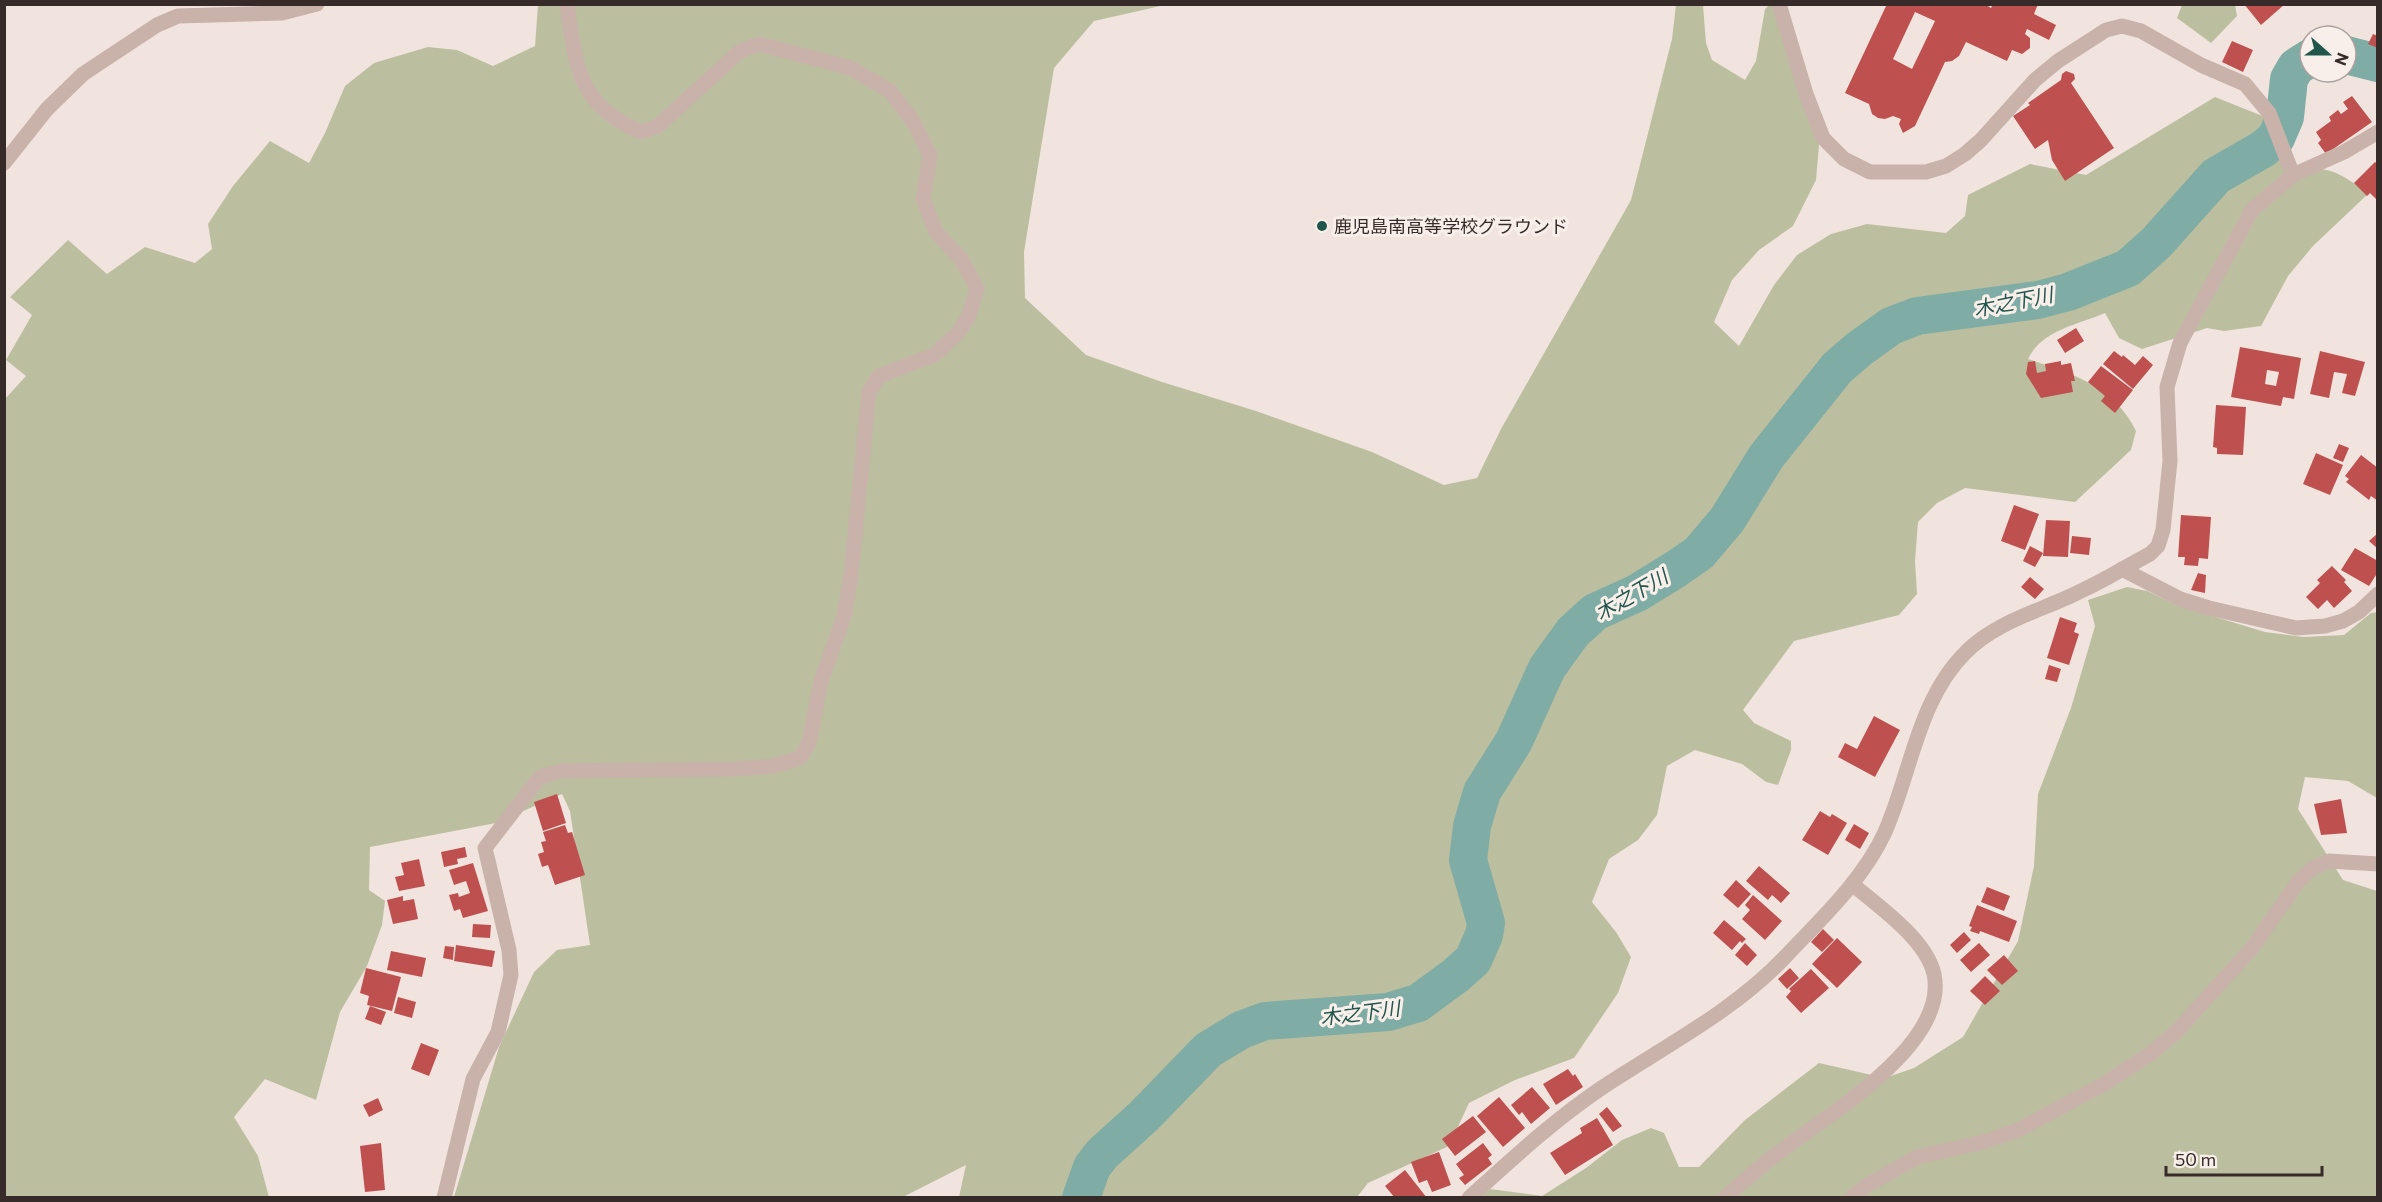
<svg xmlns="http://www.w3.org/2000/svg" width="2382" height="1202" font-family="Commissioner,'Noto Sans JP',sans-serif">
	<rect width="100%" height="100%" fill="#f1e4de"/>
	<g fill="#bcbf9f">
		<path d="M538 5H1165L1094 21 1054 68 1024 252 1025 298 1086 355 1162 382 1256 411 1372 452 1444 485 1477 478 1501 429 1631 200 1672 39 1676 5H1703L1706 43 1712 60 1745 80 1756 61 1765 9 1769 5H1773L1819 145 1816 180 1793 226 1759 250 1732 280 1714 322 1739 346 1774 285 1797 255 1831 234 1867 224 1946 233 1965 216 1968 195 2030 164 2086 175 2215 97 2270 119 2289 170C2332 166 2334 170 2369 193L2313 246 2288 276 2261 326 2224 331 2207 328 2142 349 2119 338 2105 313C2077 325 2042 330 2028 359 2073 374 2114 386 2136 431L2131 450 2075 502 1965 488 1937 503 1918 522 1915 561 1917 594 1899 615 1794 641 1743 710 1754 723 1791 741V750L1778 785 1766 782 1742 764 1695 750 1667 766 1657 815 1638 840 1609 859 1592 902 1616 932 1631 957 1618 993 1574 1058 1515 1080 1469 1103 1449 1146 1368 1183 1357 1197H959L966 1165 903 1197H454L499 1047 534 972 557 950 590 945 570 811 562 794 496 823 370 847 369 890 385 901 382 925 367 966 340 1012 316 1100 265 1079 234 1117 258 1156 269 1197H5L4 400 26 376 6 360 32 315 10 297 68 240 107 274 145 247 195 263 212 249 208 224 233 186 270 141 309 163 325 133 345 86 374 63 428 47 457 50 493 66 535 46Z"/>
		<polygon points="2182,5 2235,5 2237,16 2211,43 2177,18"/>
		<polygon points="2127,587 2147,591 2176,605 2265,632 2303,637 2344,635 2371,613 2377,612 2377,798 2348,781 2305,777 2298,809 2343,880 2377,891 2377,1197 1480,1198 1490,1189 1542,1196 1586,1168 1622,1140 1651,1128 1664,1133 1679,1167 1699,1167 1745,1120 1819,1063 1885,1078 1914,1068 1963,1037 2018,941 2034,866 2038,794 2071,708 2095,626 2088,600"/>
	</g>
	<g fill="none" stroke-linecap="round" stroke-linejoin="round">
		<g stroke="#7faca4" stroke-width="38">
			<polyline points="2346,55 2378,63"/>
			<polyline points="1081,1198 1092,1167 1102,1154 1144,1116 1208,1050 1241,1030 1265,1021 1388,1012 1418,1003 1455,976 1473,960 1484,935 1486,923 1468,860 1472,826 1482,792 1514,741 1547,668 1573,632 1595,612 1637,593 1676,569 1699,553 1727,520 1766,457 1837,368 1859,349 1891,326 1917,316 2038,300 2068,292 2128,268 2156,243 2216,176 2263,149 2276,138 2285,117 2289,79 2296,67 2310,58"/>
		</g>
	</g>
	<g fill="#be514f" fill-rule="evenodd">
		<path d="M1887 4H1985L1991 8 1993 4H2038L2034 14 2056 25 2049 40 2027 29 2025 34 2030 38V48L2022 54 2012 50 2007 61 1966 42 1959 56 1952 61 1945 62 1915 126 1903 133 1899 124 1901 119 1893 116 1885 119 1878 118 1872 114 1869 104 1845 93ZM1915 12 1935 21 1912 69 1893 59Z"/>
		<polygon points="2244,4 2285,4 2261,25"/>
		<polygon points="2373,34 2378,36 2378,48 2368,44"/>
		<polygon points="2232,41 2253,50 2243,72 2222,62"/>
		<polygon points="2066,71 2074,74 2075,79 2071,83 2114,148 2065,181 2052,160 2048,140 2035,149 2013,116 2030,105 2028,103 2061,80 2062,74"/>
		<polygon points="2352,96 2372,122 2326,154 2318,143 2321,140 2316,132 2331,121 2329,117 2338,110 2341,114 2348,109 2343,102"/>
		<polygon points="2375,162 2378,164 2376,199 2370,193 2367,196 2354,183"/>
		<polygon points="2076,328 2084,341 2065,353 2057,340"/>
		<path d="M2240 347 2301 358 2294 399 2283 397 2281 406 2231 397ZM2267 370 2279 372 2276 386 2265 384Z"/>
		<polygon points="2114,351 2122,357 2123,355 2135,365 2143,356 2153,365 2133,389 2103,364"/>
		<polygon points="2320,351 2365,362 2355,396 2342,393 2347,374 2334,372 2329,398 2310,394"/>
		<polygon points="2035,361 2037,373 2046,371 2045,364 2061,361 2061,365 2071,363 2075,381 2071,381 2073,392 2041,398 2026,374 2028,362"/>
		<polygon points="2101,366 2133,390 2115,413 2101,401 2105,396 2088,382"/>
		<polygon points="2216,405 2246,407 2243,455 2217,454 2217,448 2213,447"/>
		<polygon points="2339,444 2349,448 2343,462 2333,458"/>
		<polygon points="2316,453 2343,465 2330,495 2303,484"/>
		<polygon points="2361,455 2378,468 2378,501 2371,496 2369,500 2346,482 2349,479 2345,476"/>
		<polygon points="2014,505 2039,514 2025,550 2001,541"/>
		<polygon points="2181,515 2211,517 2208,559 2199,558 2198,566 2184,565 2185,557 2178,557"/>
		<polygon points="2046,520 2070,521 2068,557 2043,556"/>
		<polygon points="2378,533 2378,549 2369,541"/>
		<polygon points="2072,536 2091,538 2089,555 2070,553"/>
		<polygon points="2030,546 2043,553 2035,567 2023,561"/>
		<polygon points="2355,548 2378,561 2378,572 2369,586 2341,570"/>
		<polygon points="2332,566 2346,580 2344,582 2352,591 2334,608 2327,600 2318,609 2306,597 2320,583 2317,580"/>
		<polygon points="2198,573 2206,575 2205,593 2191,590"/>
		<polygon points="2030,577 2044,589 2035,599 2021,587"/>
		<polygon points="2060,617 2077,623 2074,632 2079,634 2069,665 2047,658"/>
		<polygon points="2049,665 2061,669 2057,682 2045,679"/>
		<polygon points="1874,716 1900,730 1875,777 1838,757 1845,743 1857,749"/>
		<polygon points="557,794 566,823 543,831 534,802"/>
		<polygon points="2341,799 2347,833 2321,835 2314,804"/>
		<polygon points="1820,811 1830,817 1832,814 1847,823 1828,855 1802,840"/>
		<polygon points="1854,824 1869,833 1860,849 1845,840"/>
		<polygon points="565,825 568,833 572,832 585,875 555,885 548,865 542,867 538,854 544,852 541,842 546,841 543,832"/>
		<polygon points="465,847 467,857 457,859 458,864 444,867 441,852"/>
		<polygon points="419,859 425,886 399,891 395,877 404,875 401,863"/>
		<polygon points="473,863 488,911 463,918 460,909 454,911 449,895 458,893 459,897 470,893 466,881 454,885 449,870"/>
		<polygon points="1759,866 1790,893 1781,903 1772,895 1768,900 1746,881"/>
		<polygon points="1736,880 1751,894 1738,908 1723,895"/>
		<polygon points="1987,887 2010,896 2004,911 1981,902"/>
		<polygon points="1753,895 1782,921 1765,940 1742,919 1750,910 1745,905"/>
		<polygon points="403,896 403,901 414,899 418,919 393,924 387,900"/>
		<polygon points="1977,905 2017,921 2009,942 1980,931 1979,934 1970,931 1972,927 1969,926"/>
		<polygon points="1724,920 1746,939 1742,943 1740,941 1732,950 1713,933"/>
		<polygon points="473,924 491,925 490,938 472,937"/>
		<polygon points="1823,929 1834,940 1822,952 1811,942"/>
		<polygon points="1964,932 1971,940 1957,953 1950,945"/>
		<polygon points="1837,938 1862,962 1837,988 1812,964"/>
		<polygon points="1745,943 1757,955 1747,966 1735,955"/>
		<polygon points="1979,943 1990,955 1971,972 1960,960"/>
		<polygon points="456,945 495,951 492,967 454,961"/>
		<polygon points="445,946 454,947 453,960 443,958"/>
		<polygon points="391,951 426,958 422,977 387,970"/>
		<polygon points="2004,955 2018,971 2002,985 1987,970"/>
		<polygon points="366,968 401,977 392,1011 367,1005 369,996 360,993"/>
		<polygon points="1790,968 1799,978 1787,989 1778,979"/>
		<polygon points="1811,969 1829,988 1801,1013 1786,997 1791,991 1789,989"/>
		<polygon points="1985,976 2000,991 1985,1005 1970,991"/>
		<polygon points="398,997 416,1002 412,1018 394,1013"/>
		<polygon points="370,1006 386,1012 381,1025 365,1019"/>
		<polygon points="421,1043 439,1050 429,1076 411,1069"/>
		<polygon points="1568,1069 1573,1076 1575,1074 1583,1087 1556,1105 1543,1084"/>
		<polygon points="1532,1087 1550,1108 1531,1124 1522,1112 1519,1115 1511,1105"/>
		<polygon points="1499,1097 1525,1128 1503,1147 1477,1116"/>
		<polygon points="378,1098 383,1110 369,1117 363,1105"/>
		<polygon points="1607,1107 1622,1126 1613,1132 1599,1114"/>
		<polygon points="1473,1116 1486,1132 1455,1156 1442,1139"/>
		<polygon points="1597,1118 1613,1145 1565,1175 1550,1153 1582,1133 1580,1128"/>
		<polygon points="381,1143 385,1190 365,1192 360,1146"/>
		<polygon points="1483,1143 1492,1155 1488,1158 1492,1164 1465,1185 1459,1178 1464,1175 1456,1164"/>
		<polygon points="1439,1152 1451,1185 1432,1192 1427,1180 1419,1183 1411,1162"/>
		<polygon points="1405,1170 1427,1198 1395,1198 1385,1186"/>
	</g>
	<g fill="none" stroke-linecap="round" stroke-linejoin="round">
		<g stroke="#c8b2aa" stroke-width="15">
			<polyline points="1779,4 1806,94 1823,138 1844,159 1870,172 1926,172 1946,166 1965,154 1981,140 2035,80 2058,61 2106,30 2122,26 2141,31 2201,65 2245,84 2269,113 2293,175"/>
			<polyline points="4,163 47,109 83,74 157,25 178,16 282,13 317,4"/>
			<polyline points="2122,569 2180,599 2209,608 2296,628 2325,626 2343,621 2359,612 2378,594"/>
			<path d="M444 1198 473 1079 498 1032 511 975 509 950 485 848 540 777 561 771 735 769 773 766 800 758 809 743 821 681 844 616 851 575 869 392 879 376 934 355 957 334 969 316 977 288 961 259 936 232 923 199 930 155 913 121 890 91 851 68 759 44 740 51 658 126 641 132C577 105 576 66 567 4"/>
			<path d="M1469 1198C1511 1160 1553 1121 1600 1089 1663 1047 1733 1012 1785 957 1821 919 1863 880 1885 832 1911 773 1918 699 1966 652 1996 621 2044 610 2081 591 2105 580 2127 566 2150 554L2158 546 2163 530 2170 461 2167 387 2180 343 2252 210 2293 175 2344 152 2378 132"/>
			<path d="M1725 1198C1743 1182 1761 1165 1781 1151 1829 1114 1949 1044 1934 974 1926 939 1878 906 1852 884"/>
			<polyline points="1851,1198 1866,1186 1917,1157 1983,1142 2018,1130 2104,1084 2150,1054 2177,1031 2252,948 2298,882 2313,868 2329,861 2378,864"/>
		</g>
	</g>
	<circle fill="#21564d" stroke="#f9efea" stroke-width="2" cx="1322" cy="226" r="6"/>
	<g text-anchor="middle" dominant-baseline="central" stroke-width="6" stroke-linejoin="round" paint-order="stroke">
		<g font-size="18" fill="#372b29" stroke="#f9efea" text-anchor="start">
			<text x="1334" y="226">鹿児島南高等学校グラウンド</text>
		</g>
		<g font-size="20" font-style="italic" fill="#21564d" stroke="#f9efea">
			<text transform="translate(2013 301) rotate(-11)">木之下川</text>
			<text transform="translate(1631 594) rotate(-30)">木之下川</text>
			<text transform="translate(1360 1012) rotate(-7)">木之下川</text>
		</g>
	</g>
	<rect width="2382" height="1202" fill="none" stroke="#372b29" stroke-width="12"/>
	<g transform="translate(2328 54) rotate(111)"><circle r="28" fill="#f9efea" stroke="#aba19d" stroke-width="1.5"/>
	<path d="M0-4.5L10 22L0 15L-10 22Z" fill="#21564d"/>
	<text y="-9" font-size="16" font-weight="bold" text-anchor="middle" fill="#372b29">N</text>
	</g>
	<path d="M2166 1166v9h156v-9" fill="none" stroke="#372b29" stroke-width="3"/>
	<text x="2175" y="1166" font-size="18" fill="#372b29" stroke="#f9efea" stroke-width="4.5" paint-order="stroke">50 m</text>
</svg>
